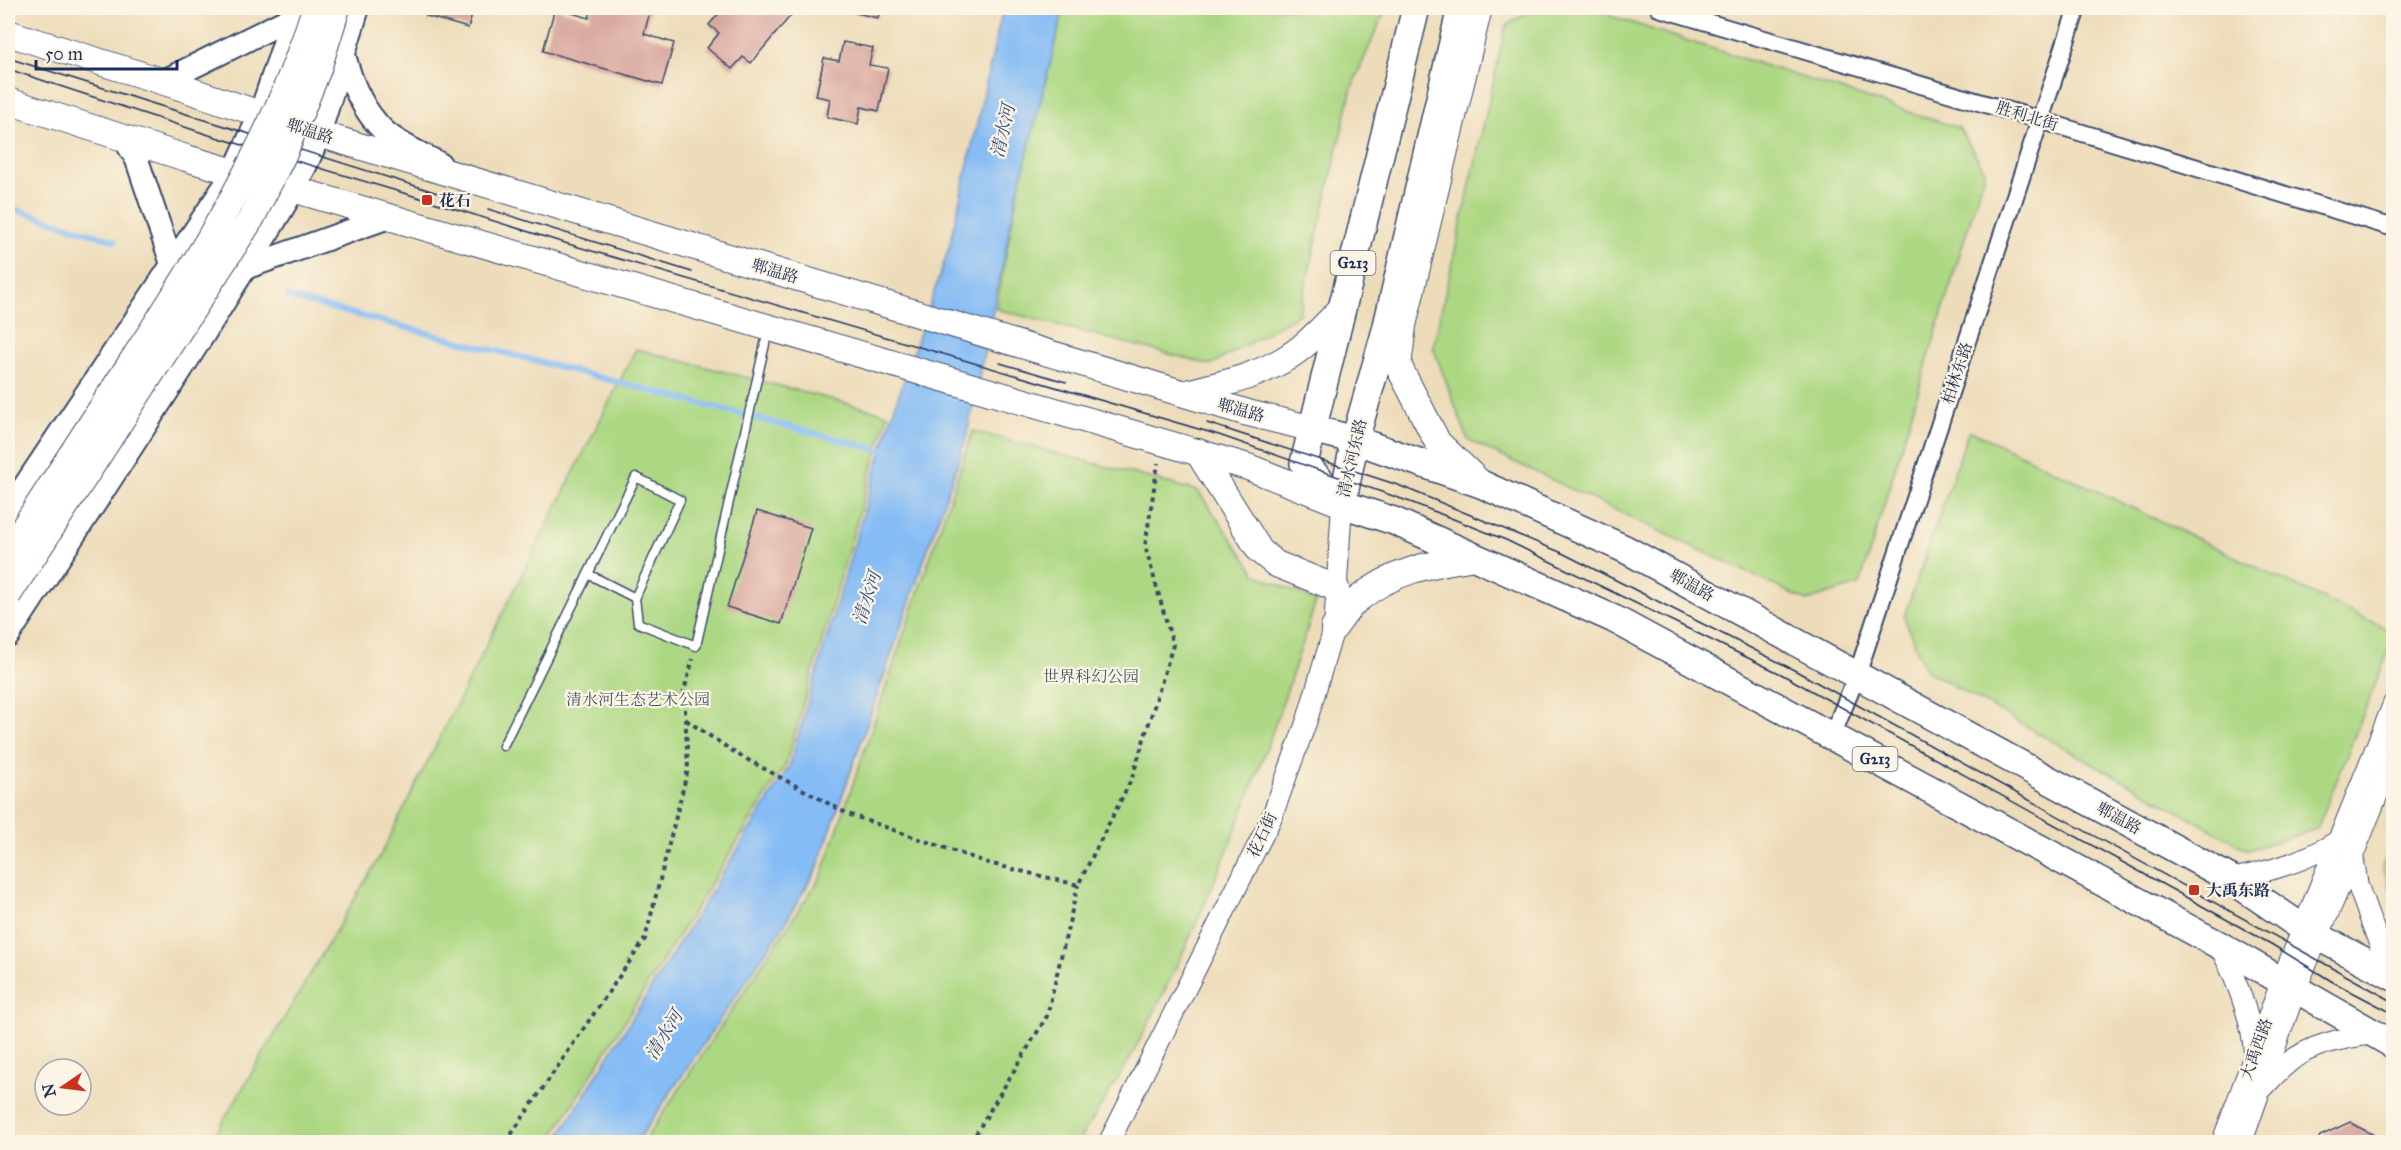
<svg xmlns="http://www.w3.org/2000/svg" width="2401" height="1150" font-family="'IM FELL Great Primer','Noto Serif SC',serif">
	<rect width="100%" height="100%" fill="#fcf5e5"/>
	<filter id="ink" filterUnits="userSpaceOnUse"><feTurbulence type="fractalNoise" baseFrequency=".0167" numOctaves="2"/><feDisplacementMap in="SourceGraphic" scale="12" xChannelSelector="R" yChannelSelector="G"/><feConvolveMatrix kernelMatrix="1 2 1 2 8 2 1 2 1" color-interpolation-filters="sRGB"/></filter>
	<filter id="wash" filterUnits="userSpaceOnUse"><feTurbulence type="fractalNoise" baseFrequency=".008" numOctaves="4" result="noise"/><feDisplacementMap in="SourceGraphic" scale="24" xChannelSelector="R" yChannelSelector="G"/><feGaussianBlur stdDeviation="1.35" result="paint"/><feColorMatrix in="noise" values="0 0 0 0 0 0 0 0 0 0 0 0 0 0 0 0 0 1.4 0 .05"/><feComposite in="paint" operator="in"/></filter>
	<g filter="url(#wash)">
		<rect width="100%" height="100%" fill="#eddcb9"/>
		<g fill="#add883" stroke="#648470" stroke-width="1.5">
			<polygon points="1063,8 1386,8 1352,87 1299,314 1211,365 996,309 1022,167"/>
			<polygon points="1535,8 1586,8 1959,128 1985,171 1860,584 1807,601 1468,440 1433,347 1506,26"/>
			<polygon points="636,349 888,414 786,764 549,1142 211,1142 380,856"/>
			<polygon points="1969,430 2393,632 2393,640 2317,829 2248,850 1925,670 1904,617"/>
			<path d="M973 431 1198 491 1257 575 1316 601C1268 755 1211 906 1135 1049 1118 1081 1097 1111 1078 1142H644L822 875Z"/>
			<polygon points="2393,837 2394,837 2393,894 2382,867"/>
		</g>
		<polygon fill="#85bcf5" stroke="#5076aa" stroke-width="1.5" points="1003,8 1064,8 1017,195 966,439 817,869 782,928 637,1142 555,1142 789,767 892,415 949,248"/>
		<g fill="none" stroke-linecap="round" stroke-linejoin="round">
			<g stroke="#85bcf5" stroke-width="6">
				<polyline points="8,207 115,241"/>
				<polyline points="288,297 888,452"/>
			</g>
		</g>
		<g id="blocks">
			<g fill="#d6a098">
				<polygon points="428,8 474,8 468,28 426,16"/>
				<polygon points="555,8 589,18 592,8 651,8 644,34 674,43 662,85 543,51"/>
				<polygon points="723,8 784,8 792,14 751,63 743,57 732,69 707,48 719,33 709,25"/>
				<polygon points="847,8 880,8 878,18 847,11"/>
				<polygon points="843,42 873,48 869,65 888,68 879,111 861,107 858,124 827,117 830,99 816,96 824,58 839,61"/>
				<polygon points="757,511 811,528 781,624 727,607"/>
				<polygon points="2350,1122 2366,1131 2387,1142 2317,1142 2320,1136"/>
			</g>
		</g>
	</g>
	<g filter="url(#ink)">
		<use href="#blocks" fill-opacity="0" stroke="#3a496c" stroke-width="1.5"/>
		<g fill="none" stroke-linecap="round" stroke-linejoin="round">
			<defs>
				<g id="service">
					<polyline points="588,574 635,598"/>
					<polyline points="503,746 636,477 680,500 635,598 638,623 696,646 768,331"/>
				</g>
				<g id="minor">
					<polyline points="1659,8 2040,120 2394,228"/>
					<polyline points="1832,736 1857,675 2077,8"/>
				</g>
				<g id="tertiary">
					<polyline points="1401,366 1406,326 1482,8"/>
					<polyline points="2353,856 2358,886 2391,976"/>
					<path d="M2231 879C2270 871 2305 862 2339 840"/>
					<path d="M2219 945C2235 977 2252 1017 2254 1053"/>
					<path d="M2263 1088C2271 1080 2278 1071 2287 1064 2309 1044 2344 1038 2373 1034"/>
					<polyline points="1109,1142 1271,819 1307,720 1334,628 1342,504"/>
					<polyline points="2222,1142 2281,982 2394,702"/>
					<polyline points="2242,1142 2296,989 2353,856 2394,754"/>
				</g>
				<g id="secondary">
					<path d="M344 55C351 83 362 110 384 131 399 145 422 154 440 164"/>
					<polyline points="162,82 293,17"/>
					<polyline points="124,138 137,160 172,264"/>
					<polyline points="245,268 389,217"/>
					<polyline points="8,511 234,172 260,115 296,8"/>
					<path d="M8 636C82 522 158 409 230 292 261 241 298 191 319 134L358 8"/>
				</g>
				<g id="primary">
					<polyline points="8,33 177,86 319,134 1248,413 1313,429"/>
					<polyline points="8,101 186,158 1248,467 1342,504"/>
					<polyline points="1386,330 1400,369 1438,443 1481,484"/>
					<path d="M1186 393C1227 383 1269 374 1302 347 1317 335 1329 321 1342 308"/>
					<polyline points="1198,452 1260,551 1276,564 1336,588"/>
					<path d="M1334 628C1341 619 1348 607 1357 600 1393 570 1431 564 1474 557"/>
				</g>
				<g id="trunk">
					<polyline points="1416,8 1304,463 1342,504 1394,521 1614,619 2219,945 2394,1045"/>
					<polyline points="1313,429 1355,440 1481,484 1625,549 2231,879 2304,929 2394,977"/>
					<polyline points="1342,504 1355,440 1386,330 1461,8"/>
				</g>
			</defs>
			<use href="#service" stroke="#3a496c" stroke-width="11"/>
			<use href="#minor" stroke="#3a496c" stroke-width="20"/>
			<use href="#tertiary" stroke="#3a496c" stroke-width="22"/>
			<use href="#secondary" stroke="#3a496c" stroke-width="26"/>
			<use href="#primary" stroke="#3a496c" stroke-width="28"/>
			<use href="#trunk" stroke="#3a496c" stroke-width="30"/>
			<g stroke="#3a496c" stroke-width="4" stroke-dasharray="4.5 4.5" stroke-linecap="butt">
				<polyline points="686,720 737,754 848,814 988,863 1078,885 1132,778 1173,645 1145,546 1158,463"/>
				<polyline points="307,1142 317,1142"/>
				<polyline points="506,1142 645,939 688,769 684,691 693,659"/>
				<polyline points="904,1142 908,1136 918,1142"/>
				<polyline points="971,1142 1047,1016 1078,885"/>
			</g>
			<use href="#service" stroke="#fff" stroke-width="8"/>
			<use href="#minor" stroke="#fff" stroke-width="16"/>
			<use href="#tertiary" stroke="#fff" stroke-width="20"/>
			<use href="#secondary" stroke="#fff" stroke-width="22"/>
			<use href="#primary" stroke="#fff" stroke-width="26"/>
			<use href="#trunk" stroke="#fff" stroke-width="27"/>
			<g stroke="#1b2f5e" stroke-width="1.5">
				<polyline points="8,58 460,200"/>
				<polyline points="8,69 209,135 427,200 558,241 1219,435 1413,503 1506,540 1781,674 2271,944 2333,982 2394,1014"/>
				<polyline points="488,209 692,272"/>
				<polyline points="1000,363 1066,382"/>
				<polyline points="1207,423 1398,485 1560,552 1796,671 2394,1002"/>
			</g>
			<defs>
				<g id="primary-bridge">
					<path d="M8 552C47 491 87 430 127 369 202 255 275 140 315 8"/>
					<polyline points="8,595 251,219 285,151 318,69 337,8"/>
				</g>
			</defs>
			<use href="#primary-bridge" stroke="#3a496c" stroke-width="28" stroke-linecap="butt"/>
			<use href="#primary-bridge" stroke="#fff" stroke-width="26"/>
		</g>
	</g>
	<g fill="#c8321e" stroke="#fcf5e5" stroke-width="2">
		<rect x="421" y="194" width="12" height="12" rx="3"/>
		<rect x="2188" y="884" width="12" height="12" rx="3"/>
	</g>
	<g text-anchor="middle" dominant-baseline="central" stroke-width="4.5" stroke-linejoin="round" paint-order="stroke">
		<g fill="#fcf5e5" stroke="#5e6a86" stroke-width="1.5">
			<rect x="1330.5" y="251" width="45" height="24" rx="4.5"/>
			<rect x="1852.5" y="747" width="45" height="24" rx="4.5"/>
		</g>
		<g font-size="15" font-weight="bold" fill="#1b2f5e">
			<text x="1353" y="263">G213</text>
			<text x="1875" y="759">G213</text>
		</g>
		<g font-size="16" fill="#1b2f5e" stroke="#fcf5e5">
			<text transform="translate(2027 116) rotate(17)">胜利北街</text>
			<text transform="translate(310 131) rotate(18)">郫温路</text>
			<text transform="translate(775 271) rotate(17)">郫温路</text>
			<text transform="translate(1957 373) rotate(-72)">柏林东路</text>
			<text transform="translate(1241 410) rotate(16)">郫温路</text>
			<text transform="translate(1352 458) rotate(-77)">清水河东路</text>
			<text transform="translate(1692 585) rotate(29)">郫温路</text>
			<text transform="translate(2119 818) rotate(29)">郫温路</text>
			<text transform="translate(1262 835) rotate(-65)">花石街</text>
			<text transform="translate(2256 1049) rotate(-70)">大禹西路</text>
		</g>
		<g font-size="16" font-weight="bold" fill="#1b2f5e" stroke="#fcf5e5" text-anchor="start">
			<text x="439" y="200">花石</text>
			<text x="2206" y="890">大禹东路</text>
		</g>
		<g font-size="16" fill="#405967" stroke="#fcf5e5">
			<text x="1091" y="676">世界科幻公园</text>
			<text x="638" y="699">清水河生态艺术公园</text>
		</g>
		<g font-size="18" font-style="italic" fill="#365284" stroke="#fcf5e5">
			<text transform="translate(1003 131) rotate(-77)">清水河</text>
			<text transform="translate(867 598) rotate(-72)">清水河</text>
			<text transform="translate(664 1035) rotate(-58)">清水河</text>
		</g>
	</g>
	<rect width="2401" height="1150" fill="none" stroke="#fcf5e5" stroke-width="30"/>
	<g transform="translate(63 1087) rotate(256)"><circle r="28" fill="#fcf5e5" stroke="#a2a6af" stroke-width="1.5"/>
	<path d="M0-4.5L10 22L0 15L-10 22Z" fill="#c8321e"/>
	<text y="-9" font-size="16" font-weight="bold" text-anchor="middle" fill="#1b2f5e">N</text>
	</g>
	<path d="M36 60v9h141v-9" fill="none" stroke="#1b2f5e" stroke-width="3"/>
	<text x="45" y="60" font-size="18" fill="#1b2f5e" stroke="#fcf5e5" stroke-width="4.5" paint-order="stroke">50 m</text>
</svg>
